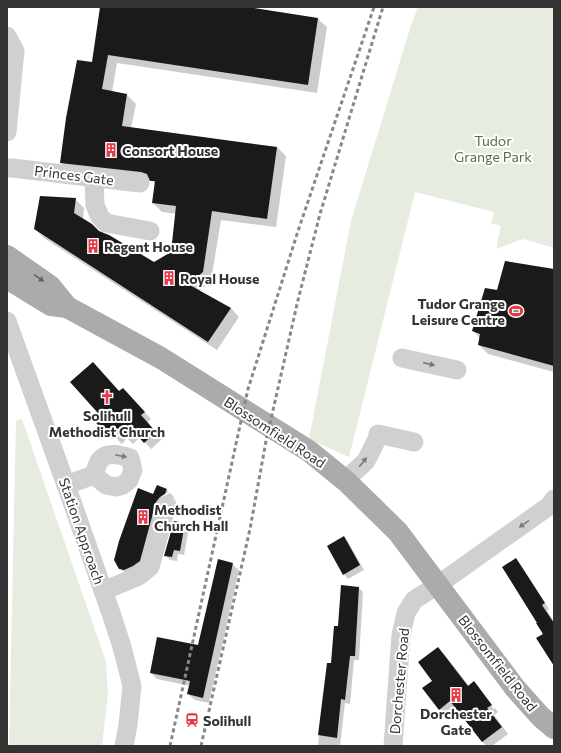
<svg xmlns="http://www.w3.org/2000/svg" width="561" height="753" font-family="Commissioner,sans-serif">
	<rect width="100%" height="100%" fill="#fff"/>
	<g fill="#e6ecdf">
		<polygon points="418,7 554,7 554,248 523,239 496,249 501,226 491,223 494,212 415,192 349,457 309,439 351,221 412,22"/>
		<polygon points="22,419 106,662 108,694 102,746 9,746 16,421"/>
	</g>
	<g fill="#0003">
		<polygon points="101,7 241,7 318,19 327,27 317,93 117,63 112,92 127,95 136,104 131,128 277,147 286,156 276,227 221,220 211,281 199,291 231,308 239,317 217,350 44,238 35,229 75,199 84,208 83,220 98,232 154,263 172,252 177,214 162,212 153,203 156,184 152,181 70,171 61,162 93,64"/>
		<polygon points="554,270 554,372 488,354 479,345 480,338 473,331 497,291"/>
		<polygon points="123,389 151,419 147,423 162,439 151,449 140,437 133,444 127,438 122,444 115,437 112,439 105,432 120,392"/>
		<polygon points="157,486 169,492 162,495 162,497 170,493 174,497 147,568 127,575 120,568"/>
		<polygon points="185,524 189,528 184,555 178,554 177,561 170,560 166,556"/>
		<polygon points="344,538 348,542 364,570 348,579 344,574"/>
		<polygon points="515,560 521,565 549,609 547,611 554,622 554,664"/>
		<polygon points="232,564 239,570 209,703 195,700 188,694 190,686 157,679 151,673 199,646"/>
		<polygon points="359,588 363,592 359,660 354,660 350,704 345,703 340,746 318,746 327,664 332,664 339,628"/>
		<polygon points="438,648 445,655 469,686 474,682 480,688 478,688 494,709 495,708 498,712 494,715 508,734 492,746 487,746 482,742 457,708 446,716 440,709 434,681"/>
	</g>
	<g fill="#1a1a1a">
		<polygon points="100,7 248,7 318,18 308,85 108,55 102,89 127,94 122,126 277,147 267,219 212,211 203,272 188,284 231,308 208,342 34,229 40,196 76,198 74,213 92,224 99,231 109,235 154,262 171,252 176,206 152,203 155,181 150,181 147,174 141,172 60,163 66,118 77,60 92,62"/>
		<polygon points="505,261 554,269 554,366 478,345 480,334 472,331 485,288 497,290"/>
		<polygon points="93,362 119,391 123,388 145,412 141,415 156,432 144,443 133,431 125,438 120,432 114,437 108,430 105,433 91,417 97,412 70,382"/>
		<polygon points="157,485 167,489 165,494 160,497 156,502 140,561 133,566 124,570 119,569 114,560 119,541 138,488 153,494"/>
		<polygon points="174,521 185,523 180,551 174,550 172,557 164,556"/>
		<polygon points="344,536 360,565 343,575 327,546"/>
		<polygon points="516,558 545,603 542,605 554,623 554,666 536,638 543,634 536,623 537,623 502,567"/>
		<polygon points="218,559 233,563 203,698 187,694 190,681 150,673 157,637 198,645"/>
		<polygon points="341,585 359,587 355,656 350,656 345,700 341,699 337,738 318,735 327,663 331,663 334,626 338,626"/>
		<polygon points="438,647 468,686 474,681 492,705 487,708 502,727 482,742 450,701 439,710 422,688 432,681 418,662"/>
	</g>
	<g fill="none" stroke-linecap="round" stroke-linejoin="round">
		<g stroke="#d0d0d0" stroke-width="19">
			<polyline points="7,36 15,51 7,132"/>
			<polyline points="7,168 12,168 140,183"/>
			<polyline points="94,178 95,205 100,217 106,223 150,231"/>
			<polyline points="7,321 66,485 112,616 122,647 132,686 128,725 124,746"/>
			<polyline points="402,358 457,370"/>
			<polyline points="378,434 414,442"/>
			<polyline points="347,482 353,473 366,461 377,439"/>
			<path d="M66 485 94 475C96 470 97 464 100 460 107 451 121 455 130 458L133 470 129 480 123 485 116 487 106 485 94 475"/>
			<polyline points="103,591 139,576 150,567 167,505"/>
			<polyline points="393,746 401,635 406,613 414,600 439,584 549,506 554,499"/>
		</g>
		<g stroke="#ababab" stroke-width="22">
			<polyline points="7,256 50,286 67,307 161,358 309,451 347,482 398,532 515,688 541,717 554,728"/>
			<polyline points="7,278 51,305 67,307"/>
		</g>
		<g stroke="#888" stroke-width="3" stroke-dasharray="4 3" stroke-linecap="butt">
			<polyline points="170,746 248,389 298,231 374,7"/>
			<polyline points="201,746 250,529 266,441 298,300 320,214 383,7"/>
		</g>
	</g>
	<defs><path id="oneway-solid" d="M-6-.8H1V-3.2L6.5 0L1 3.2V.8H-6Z"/></defs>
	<use fill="#636363" href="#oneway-solid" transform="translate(39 278) rotate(35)"/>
	<g fill="#7a7a7a">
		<use href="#oneway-solid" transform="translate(429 364) rotate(13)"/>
		<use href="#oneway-solid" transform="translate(121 456) rotate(12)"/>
		<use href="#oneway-solid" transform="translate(363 462) rotate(-51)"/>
		<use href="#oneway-solid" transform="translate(524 524) rotate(145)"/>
	</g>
	<defs>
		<symbol id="building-bare" viewBox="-9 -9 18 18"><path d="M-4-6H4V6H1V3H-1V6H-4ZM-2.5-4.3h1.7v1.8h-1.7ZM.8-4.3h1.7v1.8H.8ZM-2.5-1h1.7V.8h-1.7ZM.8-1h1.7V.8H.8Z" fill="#e63946" stroke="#fff" stroke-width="2.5" paint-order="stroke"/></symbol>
		<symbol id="stadium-bare" viewBox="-9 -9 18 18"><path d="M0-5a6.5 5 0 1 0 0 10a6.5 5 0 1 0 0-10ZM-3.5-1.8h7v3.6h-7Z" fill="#e63946" stroke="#fff" stroke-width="2.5" paint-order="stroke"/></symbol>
		<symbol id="church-bare" viewBox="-9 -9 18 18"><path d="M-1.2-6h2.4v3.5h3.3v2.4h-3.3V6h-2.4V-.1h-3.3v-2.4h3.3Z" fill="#e63946" stroke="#fff" stroke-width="2.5" paint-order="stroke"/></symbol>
		<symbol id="station-bare" viewBox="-9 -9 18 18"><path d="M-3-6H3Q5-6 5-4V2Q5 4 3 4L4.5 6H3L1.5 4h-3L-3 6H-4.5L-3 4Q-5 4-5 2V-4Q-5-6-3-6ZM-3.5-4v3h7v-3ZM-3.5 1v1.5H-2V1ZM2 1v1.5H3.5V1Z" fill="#e63946" stroke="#fff" stroke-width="2.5" paint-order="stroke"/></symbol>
	</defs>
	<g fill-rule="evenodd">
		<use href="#building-bare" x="101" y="140" width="20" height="20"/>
		<use href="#building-bare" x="83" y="236" width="20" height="20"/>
		<use href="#building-bare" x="159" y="268" width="20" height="20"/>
		<use href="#stadium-bare" x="506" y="301" width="20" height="20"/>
		<use href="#church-bare" x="97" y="387" width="20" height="20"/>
		<use href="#building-bare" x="133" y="507" width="20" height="20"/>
		<use href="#building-bare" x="446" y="685" width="20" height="20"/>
		<use href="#station-bare" x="182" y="710" width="20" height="20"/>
	</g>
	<g text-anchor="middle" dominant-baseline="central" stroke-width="4" stroke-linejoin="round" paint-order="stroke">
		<g font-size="14" fill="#56703f" stroke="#fff">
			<text x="493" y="140">Tudor<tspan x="493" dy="16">Grange Park</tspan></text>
		</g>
		<g font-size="14" font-weight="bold" fill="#333" stroke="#fff" text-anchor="start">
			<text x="122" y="150">Consort House</text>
			<text x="104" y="246">Regent House</text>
			<text x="180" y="278">Royal House</text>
			<text x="505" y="303" text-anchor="end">Tudor Grange<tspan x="505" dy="16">Leisure Centre</tspan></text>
			<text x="107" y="415" text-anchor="middle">Solihull<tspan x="107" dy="16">Methodist Church</tspan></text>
			<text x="154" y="509">Methodist<tspan x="154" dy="16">Church Hall</tspan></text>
			<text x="456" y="713" text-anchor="middle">Dorchester<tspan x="456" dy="16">Gate</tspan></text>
			<text x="203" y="720">Solihull</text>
		</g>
		<g font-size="14" fill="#333" stroke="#fff">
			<text transform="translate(74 175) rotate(7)">Princes Gate</text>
			<text transform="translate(275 432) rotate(33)">Blossomfield Road</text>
			<text transform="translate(82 531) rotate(71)">Station Approach</text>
			<text transform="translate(498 663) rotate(52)">Blossomfield Road</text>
			<text transform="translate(399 681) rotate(-85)">Dorchester Road</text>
		</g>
	</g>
	<rect width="561" height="753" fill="none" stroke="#333333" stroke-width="16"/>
</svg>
